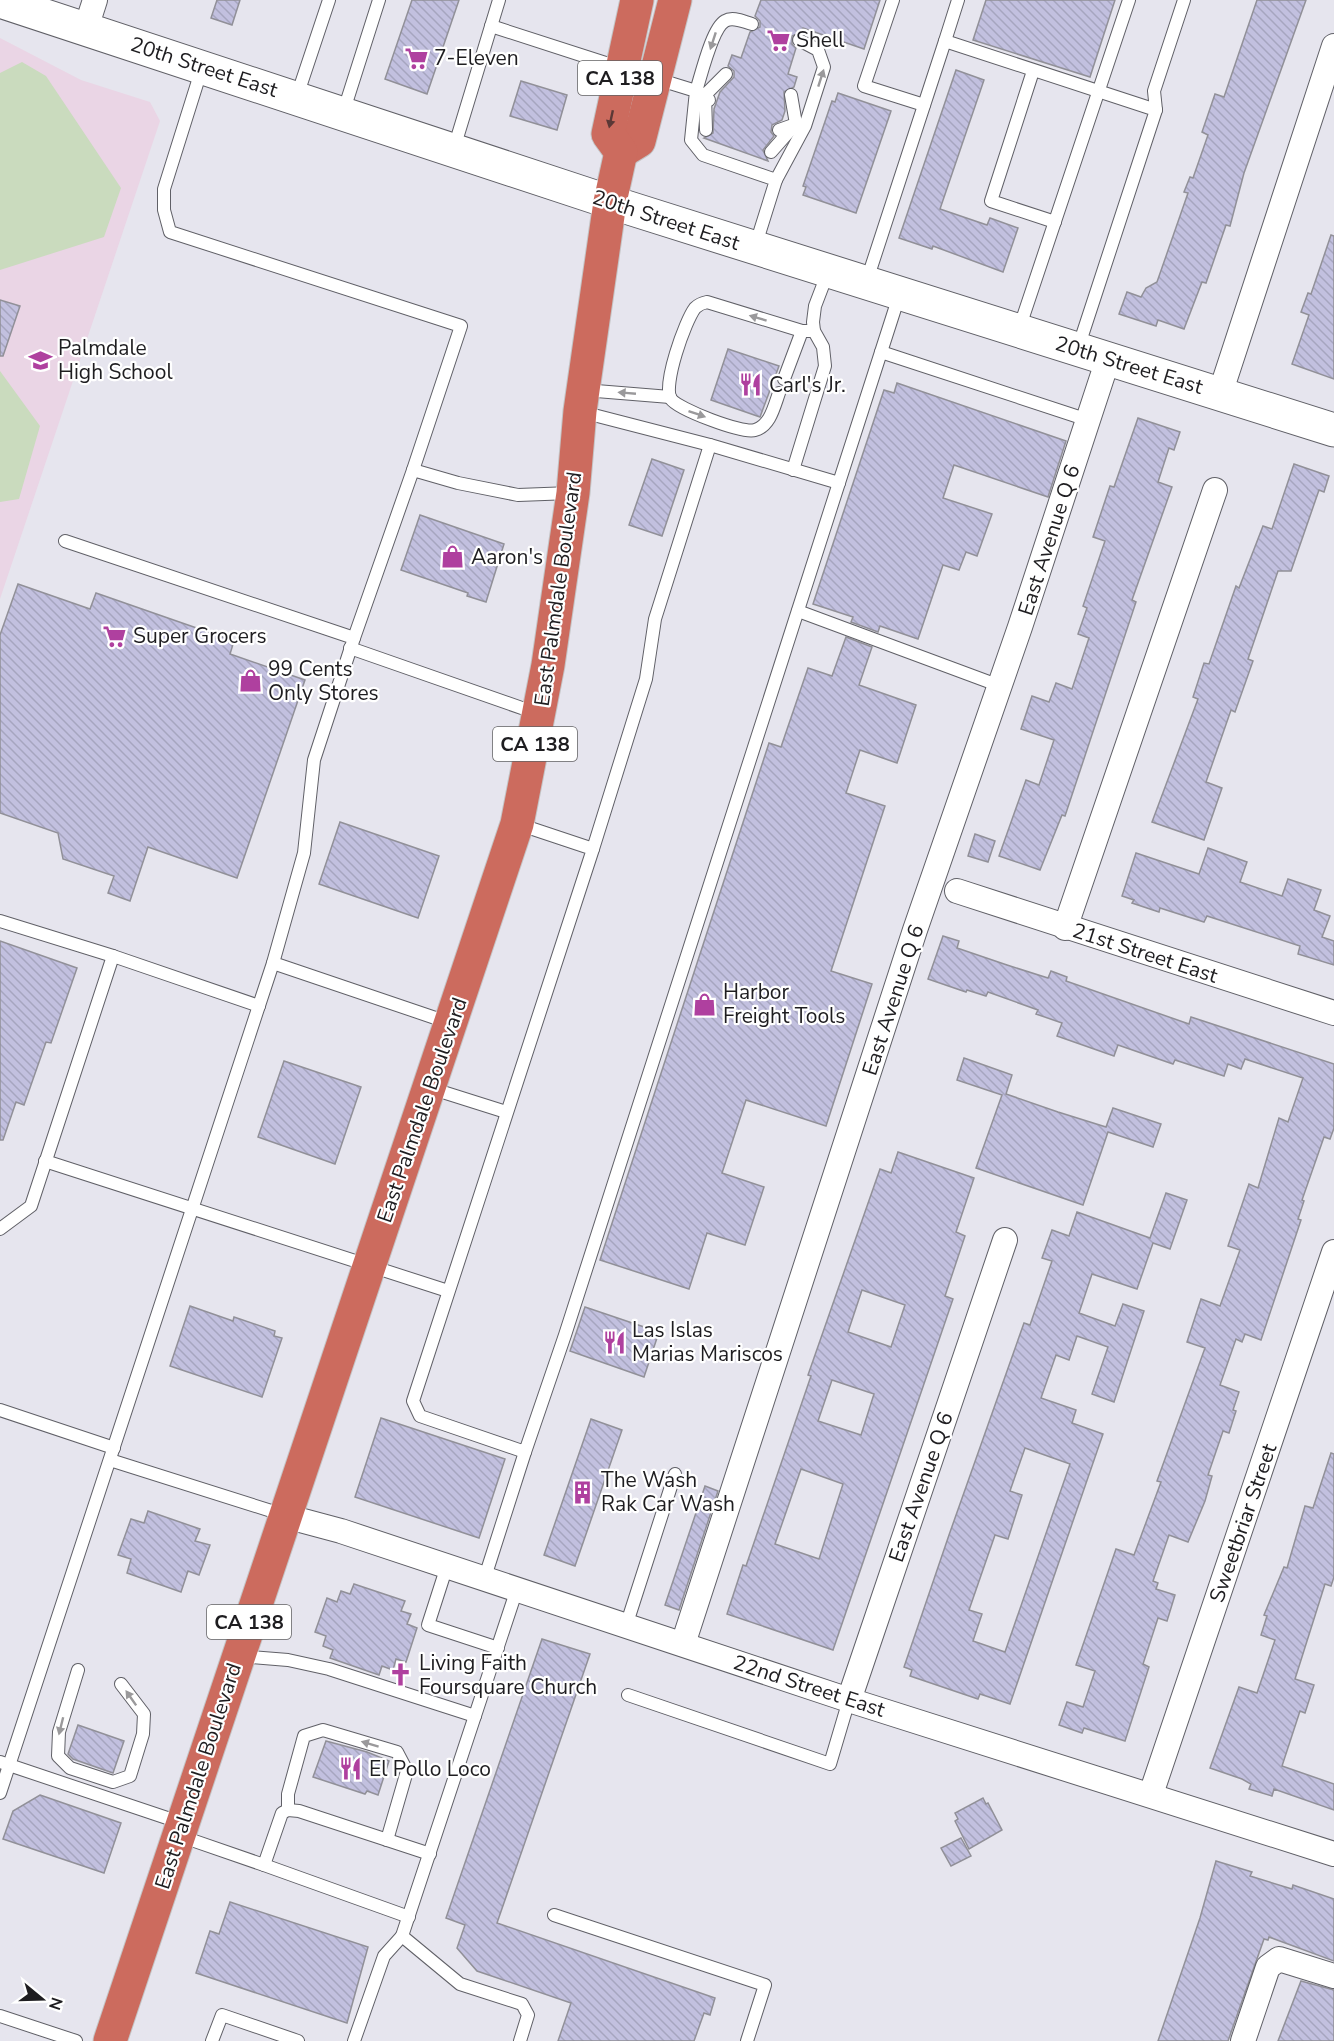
<svg xmlns="http://www.w3.org/2000/svg" width="1334" height="2041" font-family="'Nunito Sans',sans-serif">
	<defs>
		<pattern id="building-back-hatch" width="6" height="6" patternUnits="userSpaceOnUse" patternTransform="scale(1.5)"><rect width="6" height="6" fill="#c2c0df"/><path d="M-1 5l2 2M0 0l6 6M5-1l2 2" fill="none" stroke="#a6a5bf"/></pattern>
	</defs>
	<rect width="100%" height="100%" fill="#e6e5ee"/>
	<polygon fill="#ead5e5" points="0,38 81,80 150,102 160,121 0,599"/>
	<g fill="#cadbbe">
		<polygon points="22,62 46,76 121,188 104,237 0,270 0,73"/>
		<polygon points="0,371 40,426 19,499 0,502"/>
	</g>
	<g fill="url(#building-back-hatch)" stroke="#919098" stroke-width="1.5" fill-rule="evenodd">
		<polygon points="217,0 240,0 232,25 211,18"/>
		<polygon points="412,0 459,0 427,94 385,79"/>
		<polygon points="761,0 880,0 864,49 803,28 802,32 792,36 792,44 796,48 788,74 797,77 794,87 784,92 785,111 782,120 772,125 771,132 774,136 763,150 768,161 704,138 713,133 714,109 720,92 734,77 734,71 728,66 732,55 741,58 750,32 760,27 760,21 755,16"/>
		<polygon points="986,0 1115,0 1090,77 973,40"/>
		<polygon points="1257,0 1306,0 1244,173 1230,226 1226,225 1206,283 1202,282 1184,329 1158,320 1156,326 1119,314 1127,292 1141,297 1146,288 1157,282 1188,193 1184,192 1190,177 1193,178 1208,135 1202,132 1215,94 1224,97"/>
		<polygon points="956,70 984,80 940,209 987,225 990,218 1018,228 1003,272 933,246 932,249 899,238"/>
		<polygon points="521,81 567,95 557,130 510,116"/>
		<polygon points="838,93 891,111 856,213 803,195 806,187 803,186 832,101 835,102"/>
		<polygon points="1331,235 1334,236 1334,379 1292,364 1309,315 1301,312 1308,293 1311,294"/>
		<polygon points="0,300 20,306 3,356 0,356"/>
		<polygon points="728,349 779,366 760,417 711,400"/>
		<polygon points="897,383 1066,441 1048,497 954,465 943,498 992,514 977,556 966,552 959,570 943,565 918,639 880,626 878,632 851,622 853,617 813,604 884,390 894,393"/>
		<polygon points="1138,418 1180,432 1174,450 1169,448 1158,482 1172,487 1132,600 1136,602 1065,816 1062,815 1040,870 999,856 1026,780 1039,785 1054,740 1021,729 1032,696 1049,702 1056,683 1072,689 1089,638 1078,634 1087,608 1083,606 1105,541 1093,537 1110,486 1114,487"/>
		<polygon points="652,459 684,470 662,536 629,525"/>
		<polygon points="1294,464 1329,476 1324,492 1319,490 1291,571 1278,571 1248,659 1253,661 1235,712 1231,710 1206,782 1222,788 1204,840 1152,822 1198,699 1193,697 1204,663 1209,664 1236,586 1239,588 1263,526 1272,529"/>
		<polygon points="420,515 504,544 486,602 467,596 468,593 401,570"/>
		<polygon points="18,584 90,609 96,593 234,641 230,654 305,680 237,878 148,847 130,901 108,893 114,876 63,859 58,833 0,813 0,635"/>
		<polygon points="846,637 872,647 859,685 916,705 897,763 860,750 846,793 885,806 831,971 872,984 826,1126 746,1100 722,1173 764,1187 745,1245 707,1233 689,1289 600,1260 769,743 781,747 808,668 832,676"/>
		<polygon points="340,822 439,856 418,918 319,884"/>
		<polygon points="975,834 995,841 988,862 968,856"/>
		<polygon points="1208,848 1247,862 1240,882 1282,896 1288,879 1321,890 1314,910 1330,916 1322,937 1334,941 1334,965 1298,954 1300,946 1207,916 1204,922 1160,908 1159,912 1132,903 1134,900 1122,896 1136,853 1199,874"/>
		<polygon points="943,936 959,941 957,948 1007,965 1048,978 1051,971 1067,977 1066,981 1189,1024 1191,1017 1334,1064 1334,1128 1330,1139 1324,1137 1302,1200 1304,1201 1298,1219 1301,1220 1261,1340 1245,1334 1242,1342 1236,1339 1220,1385 1239,1392 1233,1410 1236,1411 1229,1433 1223,1431 1208,1475 1212,1476 1205,1501 1188,1542 1169,1535 1153,1581 1158,1583 1156,1589 1175,1595 1167,1621 1158,1618 1143,1664 1149,1667 1125,1741 1084,1728 1082,1733 1059,1725 1067,1702 1083,1707 1095,1671 1076,1665 1116,1549 1134,1555 1161,1482 1157,1481 1205,1348 1187,1342 1201,1299 1220,1306 1240,1250 1228,1246 1249,1184 1258,1188 1279,1118 1288,1122 1303,1078 1245,1059 1241,1069 1228,1064 1224,1076 1175,1060 1173,1064 1118,1045 1114,1056 1057,1036 1062,1023 1036,1014 1038,1010 988,992 986,996 967,990 966,992 928,979"/>
		<polygon points="0,941 77,968 51,1043 46,1042 24,1105 16,1102 3,1140 0,1140"/>
		<polygon points="964,1058 1012,1075 1006,1094 1058,1112 1106,1127 1113,1108 1161,1124 1153,1147 1108,1132 1083,1205 976,1168 1002,1095 957,1080"/>
		<polygon points="284,1061 361,1087 335,1164 258,1137"/>
		<path d="M898 1152 974 1178 956 1232 965 1236 945 1296 953 1299 833 1650 727 1614 743 1565 746 1566 811 1376 808 1375 880 1169 891 1173ZM862 1290 905 1305 891 1347 848 1332ZM832 1380 874 1394 861 1435 818 1421ZM801 1469 843 1484 819 1559 775 1544Z"/>
		<path d="M1166 1193 1187 1200 1170 1249 1153 1243 1137 1289 1092 1274 1079 1313 1115 1326 1123 1304 1144 1311 1114 1402 1092 1394 1108 1347 1077 1336 1069 1360 1056 1355 1041 1398 1076 1410 1072 1423 1103 1434 1010 1704 980 1694 978 1699 910 1676 912 1670 904 1667 949 1535 1024 1323 1030 1325 1052 1261 1042 1258 1052 1230 1069 1236 1077 1212 1150 1238ZM1025 1448 1070 1464 1005 1652 973 1641 982 1614 969 1610 995 1535 1008 1539 1022 1495 1010 1491Z"/>
		<polygon points="190,1306 233,1321 234,1317 275,1331 274,1336 282,1338 262,1397 170,1366"/>
		<polygon points="585,1307 659,1332 644,1377 570,1351"/>
		<polygon points="381,1418 505,1459 479,1538 355,1497"/>
		<polygon points="591,1419 622,1430 575,1566 544,1555"/>
		<polygon points="1331,1453 1334,1454 1334,1577 1331,1586 1325,1584 1295,1679 1314,1685 1305,1713 1300,1711 1282,1766 1334,1784 1334,1810 1274,1789 1272,1796 1249,1789 1251,1784 1242,1779 1210,1768 1239,1687 1257,1693 1275,1640 1261,1635 1267,1616 1264,1615 1284,1567 1287,1568 1305,1506 1313,1508"/>
		<polygon points="705,1486 718,1491 679,1610 665,1605"/>
		<polygon points="148,1511 200,1529 195,1541 210,1545 199,1575 188,1571 181,1592 127,1573 131,1559 118,1555 131,1519 144,1523"/>
		<polygon points="354,1584 405,1601 401,1611 411,1614 407,1624 417,1628 406,1662 396,1659 393,1670 382,1666 379,1675 330,1658 333,1650 323,1646 326,1636 315,1632 327,1598 337,1602 341,1591 350,1594"/>
		<polygon points="542,1639 590,1654 497,1923 715,1998 710,2015 704,2013 694,2041 558,2041 571,2003 477,1971 457,1948 465,1925 446,1918"/>
		<polygon points="78,1725 124,1741 113,1773 73,1759 68,1754"/>
		<polygon points="326,1741 367,1752 389,1761 378,1795 367,1791 365,1794 313,1777"/>
		<polygon points="40,1795 121,1823 104,1873 3,1839 13,1811"/>
		<polygon points="983,1798 986,1804 988,1803 1002,1830 969,1849 955,1821 958,1819 955,1813"/>
		<polygon points="961,1838 971,1856 951,1866 941,1848"/>
		<polygon points="1216,1861 1252,1872 1250,1876 1292,1889 1293,1885 1334,1899 1334,1961 1269,1937 1268,1940 1264,1939 1228,2041 1158,2041 1200,1918"/>
		<polygon points="230,1902 368,1947 347,2023 196,1973 210,1931 219,1934"/>
		<polygon points="1301,1981 1334,1990 1334,2041 1278,2041"/>
	</g>
	<g fill="none" stroke-linecap="round" stroke-linejoin="round">
		<defs>
			<g id="lane">
				<polyline points="893,0 864,86 924,105"/>
				<polyline points="491,26 621,68"/>
				<polyline points="945,41 958,0"/>
				<polyline points="202,68 164,189 164,210 170,232 461,326 413,470"/>
				<polyline points="1033,71 991,201 1055,222"/>
				<polyline points="657,79 696,91 691,140 703,155 776,180 755,247"/>
				<polyline points="297,96 329,0"/>
				<polyline points="709,100 705,95 726,74"/>
				<polyline points="1156,110 1154,91 1184,0"/>
				<polyline points="343,113 379,0"/>
				<path d="M706 130 705 95 696 91C701 76 712 28 725 21 733 16 744 22 752 24"/>
				<polyline points="779,130 796,124 791,95"/>
				<polyline points="454,148 499,0"/>
				<polyline points="771,152 793,127"/>
				<polyline points="776,180 805,126 824,67 818,50 799,40"/>
				<polyline points="866,283 945,41 1156,110 1078,348"/>
				<polyline points="1019,329 1129,0"/>
				<polyline points="881,352 1088,420"/>
				<polyline points="784,379 802,331"/>
				<polyline points="584,390 670,397"/>
				<path d="M779 393C774 407 770 426 755 430 742 434 678 409 671 399 662 386 685 321 695 308 699 304 702 303 707 302L802 331H814"/>
				<polyline points="582,412 710,445 655,619 646,679 593,849"/>
				<polyline points="710,445 839,483"/>
				<polyline points="793,470 825,366 823,347 814,331 813,322 815,306 828,272"/>
				<polyline points="65,541 354,638 314,760 304,853 273,963 450,1023"/>
				<polyline points="798,611 1000,686"/>
				<polyline points="354,638 413,470 458,483 518,495 571,493"/>
				<polyline points="350,648 536,713"/>
				<polyline points="518,824 593,849 413,1401 420,1416 525,1452 565,1335 900,293"/>
				<polyline points="0,921 113,956"/>
				<polyline points="430,1088 506,1112"/>
				<polyline points="45,1161 448,1291"/>
				<polyline points="0,1229 31,1206 113,956 259,1006"/>
				<polyline points="0,1410 114,1448"/>
				<polyline points="110,1460 284,1515"/>
				<polyline points="447,1566 428,1625 498,1648"/>
				<polyline points="484,1580 525,1452"/>
				<polyline points="517,1589 402,1936 460,1984 522,2004 528,2015 520,2041"/>
				<polyline points="626,1626 675,1474"/>
				<polyline points="239,1656 288,1660 329,1669 475,1716"/>
				<polyline points="78,1670 59,1732 58,1756 70,1768 113,1782 130,1776 143,1734 144,1714 121,1684"/>
				<polyline points="628,1695 830,1764 849,1700"/>
				<polyline points="0,1762 182,1823"/>
				<polyline points="0,1793 273,963"/>
				<polyline points="288,1810 288,1794 304,1736 323,1730 397,1752 407,1771 387,1840"/>
				<polyline points="180,1836 264,1865 282,1813 288,1810 299,1811 430,1854"/>
				<polyline points="264,1865 409,1917"/>
				<polyline points="554,1915 765,1985 747,2041"/>
				<polyline points="0,2016 76,2041"/>
				<polyline points="212,2041 222,2015 298,2041"/>
				<polyline points="354,2041 384,1956 402,1936"/>
			</g>
			<g id="street">
				<polyline points="86,28 95,0"/>
				<polyline points="1220,394 1334,46"/>
				<polyline points="957,891 1334,1013"/>
				<polyline points="1065,928 1215,490"/>
				<polyline points="285,1516 341,1531 849,1700 1334,1854"/>
				<polyline points="683,1644 915,930 1020,627 1108,359"/>
				<polyline points="849,1700 1005,1240"/>
				<polyline points="1151,1794 1334,1252"/>
				<polyline points="1243,2041 1268,1967 1279,1959 1334,1976"/>
			</g>
			<polyline id="secondary" points="0,1 610,202 1334,430"/>
			<g id="highway">
				<polyline points="621,152 639,141 675,0"/>
				<polyline points="110,2041 517,824 548,665 573,493 580,411 610,202 621,152 608,134 637,0"/>
			</g>
		</defs>
		<use href="#lane" stroke="#606067" stroke-width="14"/>
		<use href="#street" stroke="#606067" stroke-width="26"/>
		<use href="#secondary" stroke="#606067" stroke-width="35"/>
		<use href="#highway" stroke="#c4c4c5" stroke-width="35"/>
		<use href="#lane" stroke="#fff" stroke-width="12"/>
		<use href="#street" stroke="#fff" stroke-width="24"/>
		<use href="#secondary" stroke="#fff" stroke-width="33"/>
		<use href="#highway" stroke="#cc6b5e" stroke-width="33"/>
	</g>
	<defs><path id="oneway-solid" d="M-6-.8H1V-3.2L6.5 0L1 3.2V.8H-6Z" transform="scale(1.5)"/></defs>
	<g fill="#9a999b">
		<use href="#oneway-solid" transform="translate(713 41) rotate(108)"/>
		<use href="#oneway-solid" transform="translate(821 78) rotate(-72)"/>
		<use href="#oneway-solid" transform="translate(758 318) rotate(-163)"/>
		<use href="#oneway-solid" transform="translate(627 393) rotate(-175)"/>
		<use href="#oneway-solid" transform="translate(697 414) rotate(19)"/>
		<use href="#oneway-solid" transform="translate(131 1698) rotate(-125)"/>
		<use href="#oneway-solid" transform="translate(61 1726) rotate(104)"/>
		<use href="#oneway-solid" transform="translate(370 1744) rotate(-163)"/>
	</g>
	<use fill="#5b3836" href="#oneway-solid" transform="translate(611 119) rotate(102)"/>
	<defs>
		<symbol id="supermarket-bare" viewBox="-9 -9 18 18"><path d="M-6-5.5h2.5l.6 2H6L4.5 2H-2.5L-4.4-4H-6ZM-1.5 3.2a1.3 1.3 0 1 0 .1 0ZM3 3.2a1.3 1.3 0 1 0 .1 0Z" fill="#af409f" stroke="#fff" stroke-width="2.5" paint-order="stroke"/></symbol>
		<symbol id="school-bare" viewBox="-9 -9 18 18"><path d="M0-5L7-2L0 1L-7-2ZM-4 1L0 2.5L4 1V4Q0 6-4 4Z" fill="#af409f" stroke="#fff" stroke-width="2.5" paint-order="stroke"/></symbol>
		<symbol id="restaurant-bare" viewBox="-9 -9 18 18"><path d="M-5-6h1v4h1v-4h1v4h1v-4h1v5L-1.5 .5V6h-2V.5L-5-1ZM5-6V6H3V1.5H1.5Q1.5-4 5-6Z" fill="#af409f" stroke="#fff" stroke-width="2.5" paint-order="stroke"/></symbol>
		<symbol id="shop-bare" viewBox="-9 -9 18 18"><path d="M-5-2.5h2.3a2.7 3.5 0 0 1 5.4 0H5L5.5 6h-11ZM-1.5-2.5h3a1.5 2.3 0 0 0-3 0Z" fill="#af409f" stroke="#fff" stroke-width="2.5" paint-order="stroke"/></symbol>
		<symbol id="building-bare" viewBox="-9 -9 18 18"><path d="M-4-6H4V6H1V3H-1V6H-4ZM-2.5-4.3h1.7v1.8h-1.7ZM.8-4.3h1.7v1.8H.8ZM-2.5-1h1.7V.8h-1.7ZM.8-1h1.7V.8H.8Z" fill="#af409f" stroke="#fff" stroke-width="2.5" paint-order="stroke"/></symbol>
		<symbol id="church-bare" viewBox="-9 -9 18 18"><path d="M-1.2-6h2.4v3.5h3.3v2.4h-3.3V6h-2.4V-.1h-3.3v-2.4h3.3Z" fill="#af409f" stroke="#fff" stroke-width="2.5" paint-order="stroke"/></symbol>
	</defs>
	<g fill-rule="evenodd">
		<use href="#supermarket-bare" x="762" y="24" width="33" height="33"/>
		<use href="#supermarket-bare" x="400" y="42" width="33" height="33"/>
		<use href="#school-bare" x="24" y="344" width="33" height="33"/>
		<use href="#restaurant-bare" x="734" y="368" width="33" height="33"/>
		<use href="#shop-bare" x="436" y="540" width="33" height="33"/>
		<use href="#supermarket-bare" x="98" y="620" width="33" height="33"/>
		<use href="#shop-bare" x="234" y="664" width="33" height="33"/>
		<use href="#shop-bare" x="688" y="988" width="33" height="33"/>
		<use href="#restaurant-bare" x="598" y="1326" width="33" height="33"/>
		<use href="#building-bare" x="566" y="1476" width="33" height="33"/>
		<use href="#church-bare" x="384" y="1658" width="33" height="33"/>
		<use href="#restaurant-bare" x="334" y="1752" width="33" height="33"/>
	</g>
	<g text-anchor="middle" dominant-baseline="central" stroke-width="4.5" stroke-linejoin="round" paint-order="stroke">
		<g fill="#fff" stroke="#626163" stroke-width="1.5">
			<rect x="578" y="61" width="84" height="34" rx="4.5"/>
			<rect x="493" y="727" width="84" height="34" rx="4.5"/>
			<rect x="207" y="1605" width="84" height="34" rx="4.5"/>
		</g>
		<g font-size="20" font-weight="bold" fill="#1e1d20">
			<text x="620" y="78">CA 138</text>
			<text x="535" y="744">CA 138</text>
			<text x="249" y="1622">CA 138</text>
		</g>
		<g font-size="21" fill="#1e1d20" stroke="#fff" text-anchor="start">
			<text x="796" y="40">Shell</text>
			<text x="434" y="58">7-Eleven</text>
			<text x="58" y="348">Palmdale<tspan x="58" dy="24">High School</tspan></text>
			<text x="769" y="385">Carl's Jr.</text>
			<text x="471" y="557">Aaron's</text>
			<text x="133" y="636">Super Grocers</text>
			<text x="268" y="669">99 Cents<tspan x="268" dy="24">Only Stores</tspan></text>
			<text x="723" y="992">Harbor<tspan x="723" dy="24">Freight Tools</tspan></text>
			<text x="632" y="1330">Las Islas<tspan x="632" dy="24">Marias Mariscos</tspan></text>
			<text x="601" y="1480">The Wash<tspan x="601" dy="24">Rak Car Wash</tspan></text>
			<text x="419" y="1663">Living Faith<tspan x="419" dy="24">Foursquare Church</tspan></text>
			<text x="369" y="1769">El Pollo Loco</text>
		</g>
		<g font-size="21" fill="#1e1d20" stroke="#fff">
			<text transform="translate(204 67) rotate(18)">20th Street East</text>
			<text transform="translate(666 220) rotate(18)">20th Street East</text>
			<text transform="translate(1129 365) rotate(17)">20th Street East</text>
			<text transform="translate(1049 540) rotate(-72)">East Avenue Q 6</text>
			<text transform="translate(558 589) rotate(-82)">East Palmdale Boulevard</text>
			<text transform="translate(1145 953) rotate(18)">21st Street East</text>
			<text transform="translate(893 1000) rotate(-72)">East Avenue Q 6</text>
			<text transform="translate(422 1110) rotate(-71)">East Palmdale Boulevard</text>
			<text transform="translate(921 1487) rotate(-71)">East Avenue Q 6</text>
			<text transform="translate(1243 1523) rotate(-71)">Sweetbriar Street</text>
			<text transform="translate(809 1686) rotate(18)">22nd Street East</text>
			<text transform="translate(198 1776) rotate(-72)">East Palmdale Boulevard</text>
		</g>
	</g>
	<g transform="translate(42 1999) rotate(109)" stroke="#ffffff" stroke-width="4.5" paint-order="stroke">
	<path d="M0-4.5L10 22L0 15L-10 22Z" fill="#1e1d20"/>
	<text y="-9" font-size="16" font-weight="bold" text-anchor="middle" fill="#1e1d20">N</text>
	</g>
</svg>
